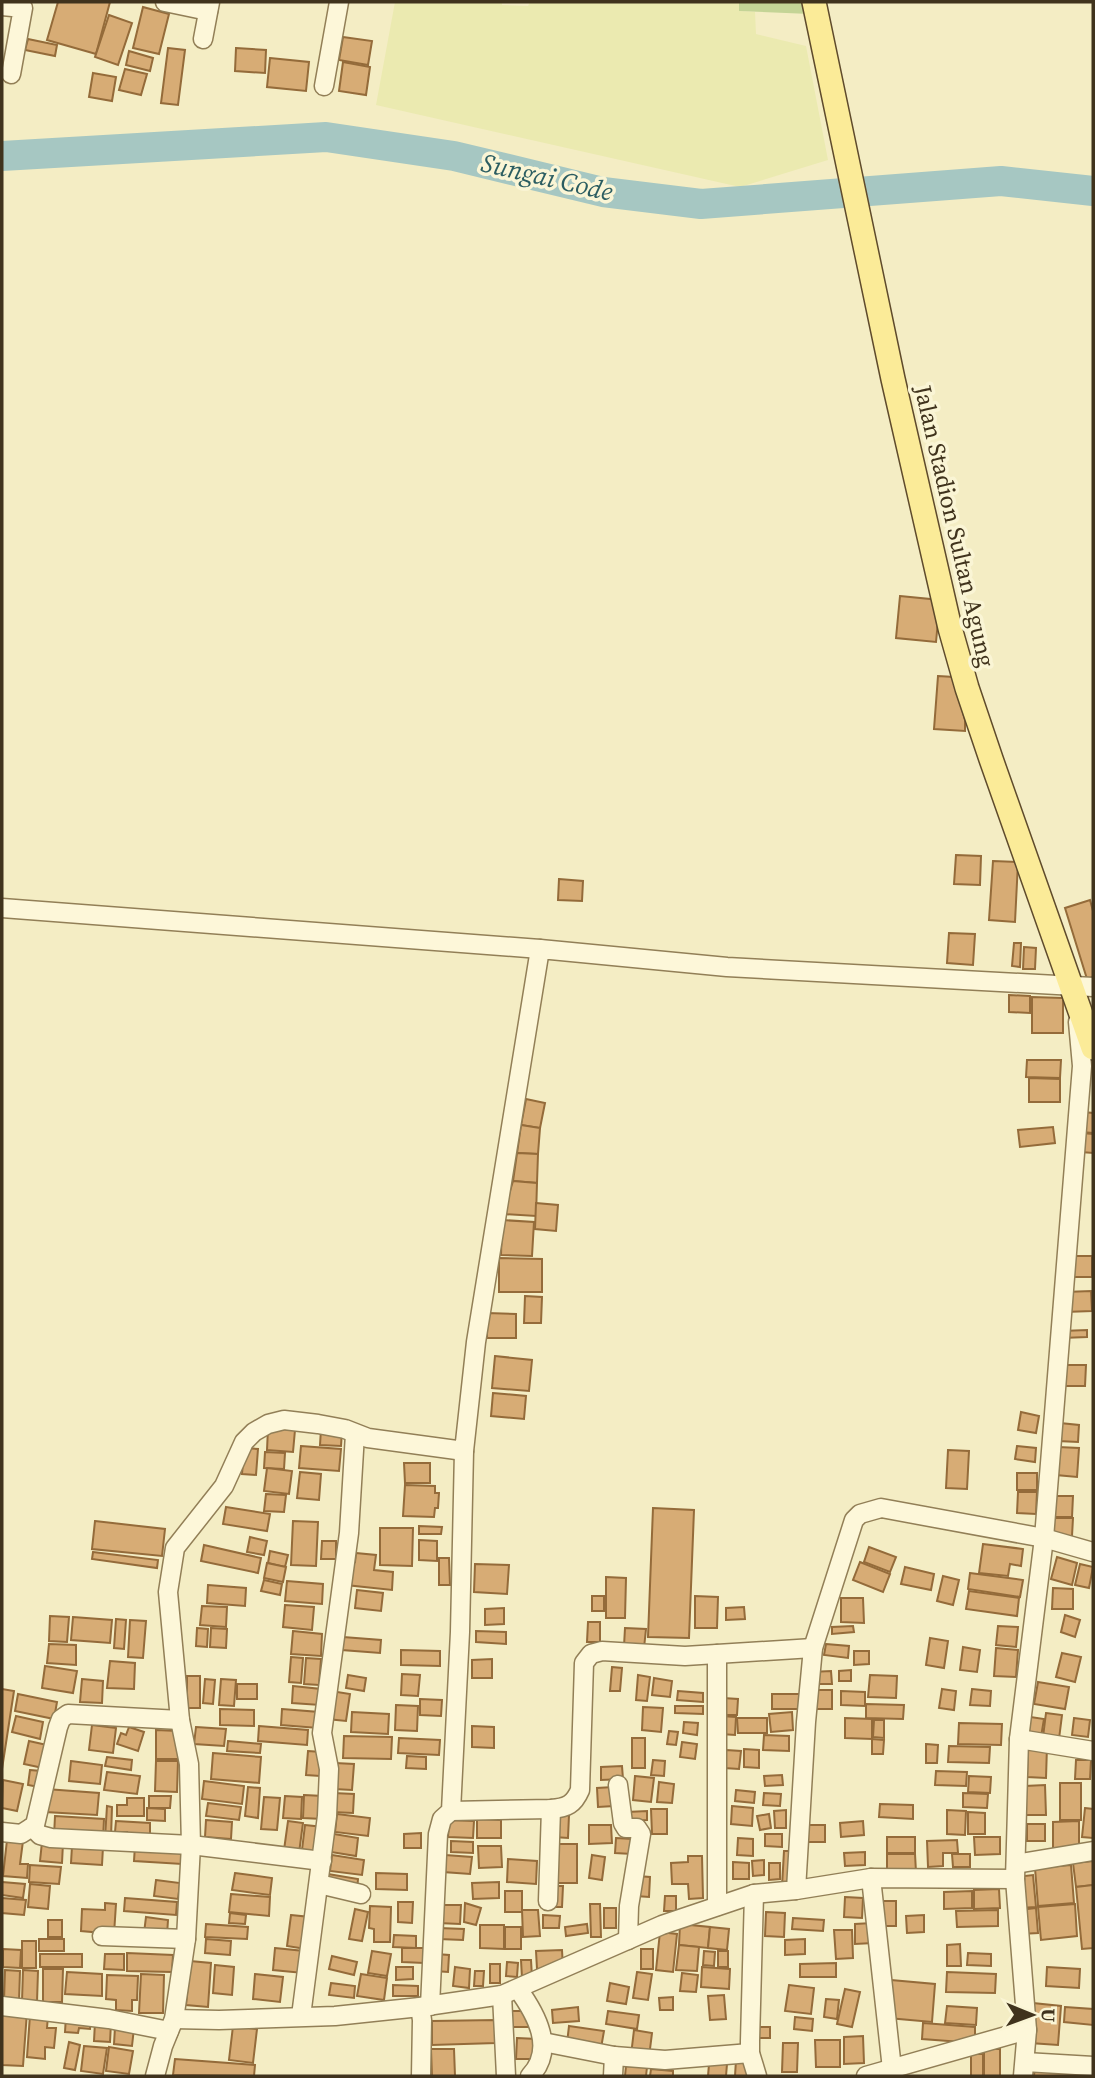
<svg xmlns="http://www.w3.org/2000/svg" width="1095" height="2078" font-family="'Source Serif 4',serif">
	<rect width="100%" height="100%" fill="#f4edc4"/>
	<polygon fill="#ebeab0" points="395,2 502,2 502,5 528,6 530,2 739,2 739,11 755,12 756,34 806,46 828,160 740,187 376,105"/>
	<polygon fill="#c4d496" points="739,2 807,2 810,14 739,11"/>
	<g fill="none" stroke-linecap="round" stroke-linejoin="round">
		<polyline stroke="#a6c7c2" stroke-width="30" points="2,156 326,137 454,156 603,192 701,204 1001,181 1093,191"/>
	</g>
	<g fill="#d7ac75" stroke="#946b3a" stroke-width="2">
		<polygon points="58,2 110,2 96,54 47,40"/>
		<polygon points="143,7 169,14 159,54 133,48"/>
		<polygon points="109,15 132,23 118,65 95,57"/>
		<polygon points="343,37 372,41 368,65 339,60"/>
		<polygon points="28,39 57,45 55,56 25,50"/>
		<polygon points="168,48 185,50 178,105 161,103"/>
		<polygon points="236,48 266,50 265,73 235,71"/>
		<polygon points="129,51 153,58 150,71 126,65"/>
		<polygon points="270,58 309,62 306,91 267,87"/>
		<polygon points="343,62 370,67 366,95 339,91"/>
		<polygon points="125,69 147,74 141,95 119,90"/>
		<polygon points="93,73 116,77 112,101 89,97"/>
		<polygon points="900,596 940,600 936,642 896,638"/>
		<polygon points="938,676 954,677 965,720 965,731 934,729"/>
		<polygon points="956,855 981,856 980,885 954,884"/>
		<polygon points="993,861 1018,862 1015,922 989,920"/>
		<polygon points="559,879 583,881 582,901 558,900"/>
		<polygon points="1090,900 1093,911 1093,977 1087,979 1065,908"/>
		<polygon points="949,933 975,934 973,965 947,963"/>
		<polygon points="1014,943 1021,943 1020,967 1012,966"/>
		<polygon points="1024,947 1036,948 1035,969 1023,969"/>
		<polygon points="1009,995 1030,996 1030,1013 1009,1012"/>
		<polygon points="1032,997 1063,998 1063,1033 1032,1033"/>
		<polygon points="1027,1060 1061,1060 1060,1078 1026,1077"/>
		<polygon points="1029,1078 1060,1079 1060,1102 1029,1102"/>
		<polygon points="526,1099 545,1103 540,1128 521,1125"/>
		<polygon points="1083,1112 1093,1113 1093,1133 1082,1132"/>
		<polygon points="521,1125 540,1128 538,1154 517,1153"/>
		<polygon points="1053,1127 1055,1143 1020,1147 1018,1130"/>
		<polygon points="1082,1133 1093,1134 1093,1153 1081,1152"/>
		<polygon points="517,1153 538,1154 537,1183 513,1181"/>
		<polygon points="513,1181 537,1183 536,1216 503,1214"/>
		<polygon points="536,1203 558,1205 556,1231 535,1229"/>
		<polygon points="502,1220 534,1222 532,1256 501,1255"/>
		<rect x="1068" y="1256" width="24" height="21"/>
		<polygon points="499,1258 542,1259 542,1292 499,1292"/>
		<polygon points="1091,1291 1092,1311 1065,1312 1065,1292"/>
		<polygon points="525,1296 542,1297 541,1323 524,1323"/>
		<polygon points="487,1313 516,1314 516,1338 487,1338"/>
		<polygon points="1087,1330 1087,1337 1062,1338 1062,1331"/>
		<polygon points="495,1356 532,1360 529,1391 492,1388"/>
		<polygon points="1061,1365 1086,1365 1085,1386 1061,1386"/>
		<polygon points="493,1393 526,1396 524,1419 491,1416"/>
		<polygon points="1021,1412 1039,1416 1036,1433 1018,1430"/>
		<polygon points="1060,1423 1079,1425 1078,1442 1058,1441"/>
		<polygon points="268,1428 295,1430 293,1452 267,1450"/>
		<polygon points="321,1429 342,1431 341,1446 320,1445"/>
		<polygon points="301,1446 341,1449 339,1471 299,1468"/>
		<polygon points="1017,1446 1036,1448 1035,1462 1015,1459"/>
		<polygon points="1058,1447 1079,1448 1077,1477 1056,1475"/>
		<polygon points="244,1448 258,1449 256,1475 242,1474"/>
		<polygon points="948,1450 969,1451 967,1489 946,1488"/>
		<polygon points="265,1452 285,1453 284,1469 264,1468"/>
		<polygon points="404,1463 430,1463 430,1483 405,1483"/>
		<polygon points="267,1468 292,1471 289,1494 264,1491"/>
		<polygon points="300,1472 321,1474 319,1500 297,1498"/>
		<rect x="1017" y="1473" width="20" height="17"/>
		<polygon points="405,1485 435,1486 435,1493 439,1493 438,1508 435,1508 434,1517 403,1516"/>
		<polygon points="1018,1492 1037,1492 1036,1514 1017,1513"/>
		<polygon points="266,1494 286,1495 284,1512 264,1511"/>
		<polygon points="1050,1496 1073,1496 1072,1517 1050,1517"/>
		<polygon points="226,1507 270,1514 267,1531 223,1524"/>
		<polygon points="653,1508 694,1510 689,1638 648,1637"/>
		<polygon points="1050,1518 1073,1518 1072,1536 1050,1536"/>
		<polygon points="95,1521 165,1529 162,1556 92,1549"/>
		<polygon points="293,1521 318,1522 316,1566 291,1565"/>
		<polygon points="419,1526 442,1527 441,1534 419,1534"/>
		<polygon points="380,1528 413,1528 412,1566 380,1565"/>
		<polygon points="250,1537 267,1541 264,1555 247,1552"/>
		<polygon points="419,1540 437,1541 437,1561 419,1560"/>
		<polygon points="322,1541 336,1541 336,1559 321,1559"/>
		<polygon points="983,1544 1023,1549 1021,1566 1010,1564 1008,1576 979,1573"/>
		<polygon points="204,1545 261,1558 258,1573 201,1561"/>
		<polygon points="869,1547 896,1557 890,1572 864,1562"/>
		<polygon points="270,1551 288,1555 285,1567 268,1563"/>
		<polygon points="93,1552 158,1560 157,1568 92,1559"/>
		<polygon points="356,1553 376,1555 374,1570 393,1572 392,1590 346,1585 348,1561 355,1562"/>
		<polygon points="1057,1557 1077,1563 1072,1585 1051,1579"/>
		<polygon points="439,1558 449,1558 450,1585 439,1585"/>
		<polygon points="860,1562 890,1574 883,1592 853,1580"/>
		<polygon points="267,1563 286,1567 283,1582 264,1578"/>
		<polygon points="475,1564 509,1565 507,1594 474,1592"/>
		<polygon points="1080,1564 1093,1567 1089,1588 1075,1585"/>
		<polygon points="905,1567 934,1574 931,1590 901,1584"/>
		<polygon points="970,1573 1023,1580 1020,1597 968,1589"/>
		<polygon points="943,1576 959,1580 953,1605 937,1601"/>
		<polygon points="606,1577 626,1578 625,1618 606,1618"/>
		<polygon points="264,1580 282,1584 280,1595 261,1591"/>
		<polygon points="287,1581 323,1584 322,1604 285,1601"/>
		<polygon points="208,1585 246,1588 245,1606 207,1603"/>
		<polygon points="1053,1588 1073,1589 1073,1609 1052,1609"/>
		<polygon points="357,1590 383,1593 381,1611 355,1608"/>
		<polygon points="969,1591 1019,1598 1017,1616 966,1609"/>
		<rect x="592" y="1596" width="12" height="15"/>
		<polygon points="695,1596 718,1597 717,1628 695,1628"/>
		<polygon points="841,1598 863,1598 864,1623 841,1622"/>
		<polygon points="285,1605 314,1607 312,1630 283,1627"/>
		<polygon points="202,1606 227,1607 226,1627 200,1625"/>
		<polygon points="744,1607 745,1619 726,1620 726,1608"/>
		<polygon points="504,1608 504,1624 485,1625 485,1609"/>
		<polygon points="1065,1615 1080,1620 1075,1637 1061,1632"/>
		<polygon points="50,1616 69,1617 67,1642 49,1641"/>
		<polygon points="73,1617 112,1620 110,1643 71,1640"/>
		<polygon points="116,1619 126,1620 124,1649 114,1648"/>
		<polygon points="130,1620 146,1621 143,1658 128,1657"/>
		<polygon points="588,1622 600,1622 600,1642 587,1642"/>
		<polygon points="853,1626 854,1632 832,1634 832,1627"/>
		<polygon points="998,1626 1018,1627 1016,1647 996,1645"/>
		<polygon points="197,1628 208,1629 207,1647 196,1646"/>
		<polygon points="211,1628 227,1629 226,1648 210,1647"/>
		<polygon points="625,1628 646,1629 644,1648 624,1646"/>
		<polygon points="293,1631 322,1634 321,1656 291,1654"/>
		<polygon points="476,1631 506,1632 506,1644 476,1642"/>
		<polygon points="343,1637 381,1640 380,1653 342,1650"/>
		<polygon points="930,1638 948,1641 944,1668 926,1665"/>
		<polygon points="49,1644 76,1645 76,1665 47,1663"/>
		<polygon points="826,1644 849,1646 848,1658 824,1655"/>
		<polygon points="963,1647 980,1650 977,1672 960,1670"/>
		<polygon points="996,1648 1018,1650 1016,1677 994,1676"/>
		<polygon points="401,1650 440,1651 440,1666 401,1665"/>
		<polygon points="854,1651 869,1651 869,1664 854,1665"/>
		<polygon points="1062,1653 1081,1657 1075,1682 1056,1677"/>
		<polygon points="291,1657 303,1658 301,1683 289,1682"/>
		<polygon points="306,1658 321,1659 319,1685 304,1684"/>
		<polygon points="492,1659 492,1678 472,1678 472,1660"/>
		<polygon points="110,1661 135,1663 134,1689 107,1688"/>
		<polygon points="45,1666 77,1671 73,1693 42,1688"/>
		<polygon points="612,1667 622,1668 620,1691 610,1691"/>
		<polygon points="851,1670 851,1681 839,1681 839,1671"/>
		<polygon points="831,1671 832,1684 812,1684 811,1672"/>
		<polygon points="402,1674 420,1675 418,1696 401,1695"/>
		<polygon points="348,1675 366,1678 364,1691 346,1688"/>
		<polygon points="638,1675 650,1677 647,1701 636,1700"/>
		<polygon points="870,1675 897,1676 896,1698 868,1697"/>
		<rect x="187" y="1676" width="13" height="32"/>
		<polygon points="654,1678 672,1681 670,1697 652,1695"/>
		<polygon points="82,1679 103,1681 102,1703 80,1702"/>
		<polygon points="205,1679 215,1680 213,1704 203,1703"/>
		<polygon points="221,1679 236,1680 234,1706 219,1705"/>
		<polygon points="1038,1682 1069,1687 1065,1709 1034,1704"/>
		<rect x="237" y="1684" width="20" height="15"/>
		<polygon points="293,1686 321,1689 320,1705 292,1703"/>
		<polygon points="2,1689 14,1691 2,1769"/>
		<polygon points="942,1689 956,1691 954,1710 939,1708"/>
		<polygon points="972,1689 991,1691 990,1706 970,1705"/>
		<rect x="810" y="1690" width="22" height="19"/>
		<polygon points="331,1691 350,1694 346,1721 327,1719"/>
		<polygon points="678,1691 703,1693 703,1702 677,1700"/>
		<polygon points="841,1691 865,1692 865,1706 841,1705"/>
		<polygon points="18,1694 57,1702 54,1719 15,1711"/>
		<rect x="772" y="1694" width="29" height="15"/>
		<polygon points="723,1698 738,1699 737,1715 722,1715"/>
		<polygon points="420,1699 442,1700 441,1716 420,1715"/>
		<polygon points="866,1704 904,1705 903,1719 866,1718"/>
		<polygon points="396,1705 418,1706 417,1731 395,1730"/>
		<polygon points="675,1706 703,1706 703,1714 675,1713"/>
		<polygon points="643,1707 663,1708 661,1732 642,1730"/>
		<polygon points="220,1709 254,1710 254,1726 220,1725"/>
		<polygon points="282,1709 319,1712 318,1728 281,1725"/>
		<polygon points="352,1712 389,1714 388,1734 351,1732"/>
		<polygon points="792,1712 793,1730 771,1732 769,1714"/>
		<polygon points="1046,1713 1062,1715 1059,1739 1043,1737"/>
		<polygon points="16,1716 43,1722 40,1739 12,1732"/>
		<polygon points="721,1716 736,1717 735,1735 721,1734"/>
		<polygon points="1024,1716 1044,1719 1041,1737 1022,1735"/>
		<polygon points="737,1718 767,1718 767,1733 738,1733"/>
		<polygon points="845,1718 872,1719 872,1739 845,1738"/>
		<polygon points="1074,1718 1090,1720 1088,1737 1072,1735"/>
		<polygon points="874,1720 884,1720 884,1738 873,1737"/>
		<polygon points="684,1722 698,1723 697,1735 683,1733"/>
		<polygon points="959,1723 1002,1724 1001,1745 958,1744"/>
		<polygon points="92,1725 116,1728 113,1753 89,1750"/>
		<polygon points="259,1726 308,1730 307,1745 258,1741"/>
		<polygon points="472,1726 494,1727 494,1748 472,1747"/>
		<polygon points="129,1727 144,1732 138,1751 117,1744 121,1733 126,1735"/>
		<polygon points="196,1727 226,1729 224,1746 194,1744"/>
		<polygon points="156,1730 178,1731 178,1759 156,1759"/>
		<polygon points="669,1731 678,1732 676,1745 667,1744"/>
		<polygon points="764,1735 789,1736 789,1751 763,1750"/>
		<polygon points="344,1736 392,1737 391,1759 343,1758"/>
		<polygon points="399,1738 440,1740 439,1755 398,1753"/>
		<rect x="632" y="1738" width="13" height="30"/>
		<polygon points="872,1739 884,1740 883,1754 872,1754"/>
		<polygon points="29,1741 47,1745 43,1768 24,1764"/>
		<polygon points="228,1741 261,1744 260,1753 227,1751"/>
		<polygon points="682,1742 697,1744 695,1759 680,1757"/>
		<polygon points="926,1744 938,1745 937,1763 926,1763"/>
		<polygon points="1028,1745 1047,1746 1046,1778 1027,1777"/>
		<polygon points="949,1746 990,1747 989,1763 948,1762"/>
		<polygon points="744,1749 759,1750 759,1768 744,1767"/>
		<polygon points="726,1750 741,1751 739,1769 724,1768"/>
		<polygon points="308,1751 321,1752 320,1776 306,1775"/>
		<polygon points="213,1753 261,1757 259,1783 211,1779"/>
		<polygon points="407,1756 426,1757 426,1769 406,1768"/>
		<polygon points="107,1757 132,1760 131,1770 105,1766"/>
		<polygon points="653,1760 665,1761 664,1776 651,1775"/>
		<polygon points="1076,1760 1091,1760 1090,1779 1075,1779"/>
		<polygon points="71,1761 102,1765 100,1784 69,1781"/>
		<polygon points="156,1761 178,1761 177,1792 155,1791"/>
		<polygon points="335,1763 354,1764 352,1790 334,1789"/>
		<polygon points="622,1766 623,1779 601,1780 601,1767"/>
		<polygon points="30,1770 41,1771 39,1787 28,1785"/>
		<polygon points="936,1771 967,1772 966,1786 935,1785"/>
		<polygon points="107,1772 140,1776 137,1794 104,1790"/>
		<polygon points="782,1775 783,1785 765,1786 764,1776"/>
		<polygon points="635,1776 654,1778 651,1802 633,1800"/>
		<polygon points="969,1776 991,1777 990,1793 968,1792"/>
		<polygon points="3,1780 23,1784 17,1811 2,1808"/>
		<polygon points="204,1781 244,1786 242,1804 202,1799"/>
		<polygon points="659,1782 674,1784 672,1803 657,1802"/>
		<rect x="1060" y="1783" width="21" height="37"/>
		<polygon points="1045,1785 1046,1815 1026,1815 1025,1786"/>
		<polygon points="248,1787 260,1788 258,1818 245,1816"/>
		<polygon points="613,1787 614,1806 598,1807 597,1788"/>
		<polygon points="46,1789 99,1793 97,1815 45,1812"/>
		<polygon points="736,1790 755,1792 754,1803 735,1801"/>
		<polygon points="333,1793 354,1794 353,1813 332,1812"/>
		<polygon points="764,1793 781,1794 780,1806 763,1805"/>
		<polygon points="963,1793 988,1794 987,1808 963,1807"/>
		<polygon points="304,1795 323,1796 322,1819 303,1818"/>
		<polygon points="149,1796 171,1796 170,1808 149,1808"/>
		<polygon points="285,1796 302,1797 301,1819 283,1818"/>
		<polygon points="264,1797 280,1798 277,1830 261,1829"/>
		<polygon points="127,1798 144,1798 144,1816 117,1816 117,1805 127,1805"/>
		<polygon points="208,1803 241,1807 239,1820 206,1816"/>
		<polygon points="880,1804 913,1805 913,1819 879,1817"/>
		<polygon points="107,1806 112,1807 111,1838 105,1838"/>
		<polygon points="732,1806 753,1808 752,1826 731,1824"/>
		<polygon points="147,1808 165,1809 165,1821 147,1820"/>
		<polygon points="1085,1808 1093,1809 1093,1838 1082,1837"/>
		<polygon points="651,1809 667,1809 667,1834 652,1834"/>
		<polygon points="786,1810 786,1828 775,1828 774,1811"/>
		<polygon points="947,1810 966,1811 965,1835 947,1834"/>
		<polygon points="647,1811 647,1820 627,1821 627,1812"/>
		<polygon points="968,1812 985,1813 985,1834 968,1834"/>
		<polygon points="337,1814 370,1818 368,1836 335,1832"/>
		<polygon points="769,1814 771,1828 760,1830 757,1816"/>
		<polygon points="555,1815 569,1815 568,1838 554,1837"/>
		<polygon points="55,1816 104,1819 103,1839 54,1836"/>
		<polygon points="477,1819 501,1820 501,1838 477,1838"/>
		<polygon points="206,1820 232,1822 231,1839 205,1837"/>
		<polygon points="449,1820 474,1821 473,1838 448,1837"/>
		<polygon points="116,1821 150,1823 150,1840 126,1839 127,1832 115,1832"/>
		<polygon points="288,1821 303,1823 299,1853 284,1850"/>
		<polygon points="863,1821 864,1835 841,1837 840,1823"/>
		<polygon points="1079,1821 1079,1848 1053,1849 1053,1822"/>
		<rect x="1027" y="1824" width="18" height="17"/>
		<polygon points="305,1825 323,1827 320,1853 302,1850"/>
		<polygon points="589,1825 611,1825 612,1843 589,1844"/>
		<rect x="804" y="1825" width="21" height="17"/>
		<polygon points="421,1833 421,1848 404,1848 404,1834"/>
		<polygon points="334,1834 358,1838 356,1856 331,1852"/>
		<polygon points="765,1834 782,1834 782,1847 765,1846"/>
		<rect x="887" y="1837" width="28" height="16"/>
		<polygon points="974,1837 1000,1837 1000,1854 975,1855"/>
		<polygon points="616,1838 633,1839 632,1854 615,1853"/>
		<polygon points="738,1838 753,1839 753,1856 737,1855"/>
		<polygon points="7,1840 23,1841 20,1864 28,1864 27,1878 3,1876"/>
		<polygon points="957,1840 958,1853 943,1853 943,1866 928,1867 927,1841"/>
		<polygon points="451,1841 473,1842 473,1853 451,1852"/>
		<polygon points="42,1842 63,1843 62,1863 40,1861"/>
		<rect x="553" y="1844" width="24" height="39"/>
		<polygon points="135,1845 183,1848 182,1864 134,1861"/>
		<polygon points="72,1846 103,1847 102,1865 71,1863"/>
		<polygon points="478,1846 501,1846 502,1867 479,1868"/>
		<polygon points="784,1851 791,1851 789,1886 782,1886"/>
		<polygon points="865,1852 865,1865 845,1866 844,1853"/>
		<polygon points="887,1854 915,1854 916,1872 887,1872"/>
		<polygon points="952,1854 970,1854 970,1867 953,1867"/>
		<polygon points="332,1855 364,1860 362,1875 330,1871"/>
		<polygon points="445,1855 472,1857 470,1874 443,1872"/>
		<polygon points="592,1855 605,1857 602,1880 589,1878"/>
		<polygon points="688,1856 702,1856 703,1898 689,1899 688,1884 672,1884 671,1863 688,1862"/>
		<polygon points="508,1859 537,1861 536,1884 507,1882"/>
		<polygon points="764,1860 764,1875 753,1876 752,1861"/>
		<polygon points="1093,1861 1093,1885 1076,1887 1073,1863"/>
		<polygon points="733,1862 749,1863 749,1879 733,1879"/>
		<polygon points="769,1863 780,1863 780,1879 769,1880"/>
		<polygon points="30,1865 61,1867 59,1884 29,1882"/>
		<polygon points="1071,1865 1074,1903 1038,1906 1035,1868"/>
		<polygon points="235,1873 272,1878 270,1895 232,1890"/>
		<polygon points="376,1873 407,1874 407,1890 376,1889"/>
		<polygon points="328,1874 358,1879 357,1890 326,1885"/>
		<polygon points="1033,1875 1036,1907 1019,1908 1016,1877"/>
		<polygon points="637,1876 650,1877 649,1897 636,1896"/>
		<polygon points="156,1880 180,1883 178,1899 154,1896"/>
		<polygon points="2,1882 25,1884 23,1898 2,1895"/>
		<polygon points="499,1882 499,1898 473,1899 472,1883"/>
		<polygon points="30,1884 50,1886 48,1909 28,1907"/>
		<polygon points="1093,1885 1093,1948 1082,1949 1076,1887"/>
		<polygon points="552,1886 563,1886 562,1907 552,1907"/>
		<polygon points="999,1889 1000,1908 974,1909 974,1890"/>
		<rect x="505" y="1891" width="17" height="21"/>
		<polygon points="972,1891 972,1908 944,1909 944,1892"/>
		<polygon points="231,1894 270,1897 269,1916 229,1912"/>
		<polygon points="665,1896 676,1896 676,1911 664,1911"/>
		<polygon points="845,1897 863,1898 862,1918 844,1917"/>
		<polygon points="2,1898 26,1900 24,1915 2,1913"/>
		<polygon points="125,1898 177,1902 176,1915 124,1911"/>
		<rect x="879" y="1901" width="17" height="25"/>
		<polygon points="398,1902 413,1902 412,1923 398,1922"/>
		<polygon points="105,1903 116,1904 114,1934 81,1931 82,1909 105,1910"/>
		<polygon points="465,1903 481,1908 476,1925 464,1922"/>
		<polygon points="590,1904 600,1904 601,1937 591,1937"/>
		<polygon points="1075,1904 1077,1936 1041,1940 1038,1907"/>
		<polygon points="439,1905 461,1905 460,1924 438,1923"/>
		<polygon points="370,1906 391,1907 390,1942 374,1942 374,1929 369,1928"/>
		<rect x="604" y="1908" width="12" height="20"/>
		<polygon points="1036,1908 1038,1933 1021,1934 1019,1910"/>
		<polygon points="355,1909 368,1912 362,1941 349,1939"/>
		<polygon points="522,1910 538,1910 540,1936 523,1937"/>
		<polygon points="998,1910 998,1926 957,1927 956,1911"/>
		<polygon points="766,1912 785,1913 784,1937 765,1936"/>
		<polygon points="230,1913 246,1915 245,1924 229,1923"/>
		<polygon points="291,1915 310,1917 306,1949 287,1946"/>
		<polygon points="543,1915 560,1916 559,1928 543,1928"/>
		<polygon points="924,1915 924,1932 907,1933 906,1916"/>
		<polygon points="146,1917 168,1920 167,1935 144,1933"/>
		<polygon points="793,1918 824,1920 823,1931 792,1929"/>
		<rect x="48" y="1920" width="14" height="17"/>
		<polygon points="872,1923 873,1943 855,1944 855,1924"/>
		<polygon points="206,1924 248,1927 247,1939 205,1937"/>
		<polygon points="587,1924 588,1933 566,1936 565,1927"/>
		<polygon points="680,1924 710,1927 708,1948 679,1945"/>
		<polygon points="480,1925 504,1925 504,1949 480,1948"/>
		<rect x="505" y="1927" width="16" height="22"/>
		<polygon points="710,1927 729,1929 727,1950 708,1948"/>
		<polygon points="439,1928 464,1929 463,1940 439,1939"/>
		<polygon points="834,1930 852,1930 853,1958 836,1959"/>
		<polygon points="660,1932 677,1934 673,1972 656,1970"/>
		<polygon points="394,1935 416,1936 416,1948 393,1947"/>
		<rect x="39" y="1939" width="25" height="12"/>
		<polygon points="206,1939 231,1941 230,1955 205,1953"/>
		<polygon points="805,1939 805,1954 785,1955 785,1940"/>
		<rect x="22" y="1941" width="14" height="27"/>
		<polygon points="960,1944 961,1966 947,1966 947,1945"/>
		<polygon points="679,1945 699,1947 697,1971 676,1970"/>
		<polygon points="275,1948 304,1951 303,1973 273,1970"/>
		<polygon points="402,1948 425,1948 424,1963 402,1962"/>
		<polygon points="3,1949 21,1950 20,1968 3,1967"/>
		<rect x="641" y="1949" width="12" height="20"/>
		<polygon points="562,1950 563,1968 537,1969 536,1951"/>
		<polygon points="372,1951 391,1954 387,1976 368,1973"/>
		<polygon points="704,1951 715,1952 714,1966 703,1965"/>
		<rect x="718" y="1951" width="10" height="16"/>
		<polygon points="127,1953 173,1955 172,1972 127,1971"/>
		<polygon points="968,1953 991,1954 991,1966 967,1965"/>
		<rect x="40" y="1954" width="42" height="13"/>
		<polygon points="105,1954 124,1954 124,1970 104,1969"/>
		<polygon points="436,1954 449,1955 448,1972 435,1971"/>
		<polygon points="332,1956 357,1962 354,1975 329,1969"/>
		<polygon points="521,1960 531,1960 532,1977 522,1978"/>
		<polygon points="190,1961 211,1963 208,2007 186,2005"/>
		<polygon points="507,1962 518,1963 517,1977 506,1976"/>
		<polygon points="836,1963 836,1977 800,1977 800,1964"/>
		<rect x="490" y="1964" width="10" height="19"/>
		<polygon points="215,1965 234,1967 232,1995 213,1993"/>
		<polygon points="396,1967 413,1967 413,1979 396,1980"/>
		<polygon points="455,1967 470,1969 469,1988 453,1986"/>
		<polygon points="702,1967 730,1969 729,1989 701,1987"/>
		<polygon points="1047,1967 1080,1969 1079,1988 1046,1986"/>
		<polygon points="43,1969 63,1969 62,2002 43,2002"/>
		<polygon points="5,1970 20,1971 19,2001 4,2001"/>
		<polygon points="23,1970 38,1971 37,2002 22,2001"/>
		<polygon points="475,1971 484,1971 483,1986 474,1986"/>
		<polygon points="67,1972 102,1974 102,1996 65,1994"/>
		<polygon points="637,1972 652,1974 648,2000 633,1998"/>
		<polygon points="947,1972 996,1974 995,1993 946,1992"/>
		<polygon points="682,1973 698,1975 696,1992 680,1991"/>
		<polygon points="141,1974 164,1975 163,2013 139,2013"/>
		<polygon points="255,1974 283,1977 280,2002 253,1999"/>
		<polygon points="361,1974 387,1978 384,2000 357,1996"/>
		<polygon points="107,1975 138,1976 137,2000 132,2000 132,2011 116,2010 116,2000 106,1999"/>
		<polygon points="891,1980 935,1984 932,2022 888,2018"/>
		<polygon points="331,1983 355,1986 354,1998 329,1995"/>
		<polygon points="610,1983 629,1987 626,2004 607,2001"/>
		<polygon points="393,1985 418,1986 418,1996 393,1996"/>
		<polygon points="789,1985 814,1988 811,2014 785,2011"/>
		<polygon points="845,1989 860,1992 852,2027 837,2024"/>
		<polygon points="724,1995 726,2019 710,2020 708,1996"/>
		<polygon points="673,1997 673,2010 660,2010 659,1998"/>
		<polygon points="826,1999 839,2000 837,2019 824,2017"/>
		<polygon points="1033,2003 1061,2006 1058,2045 1030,2043"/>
		<polygon points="947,2006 977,2008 976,2025 945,2023"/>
		<polygon points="578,2007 579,2021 553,2023 552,2010"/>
		<polygon points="1065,2007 1093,2009 1093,2025 1064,2022"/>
		<polygon points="2,2010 27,2012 23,2066 2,2065"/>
		<polygon points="511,2011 528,2011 529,2027 511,2027"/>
		<polygon points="608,2011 639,2015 637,2029 606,2024"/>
		<polygon points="30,2015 48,2016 47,2028 56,2028 54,2048 45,2047 45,2059 27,2057"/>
		<polygon points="66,2016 91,2018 90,2029 79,2028 78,2033 65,2032"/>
		<polygon points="795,2017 813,2019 812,2031 794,2029"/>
		<polygon points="496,2020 496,2043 432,2045 432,2021"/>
		<polygon points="95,2022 111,2023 110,2042 94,2041"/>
		<polygon points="923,2023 975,2027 975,2043 922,2039"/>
		<polygon points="233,2026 257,2029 253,2063 229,2060"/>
		<polygon points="569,2026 604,2031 601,2048 567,2043"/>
		<polygon points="115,2027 134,2028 132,2046 114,2044"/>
		<rect x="757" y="2027" width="13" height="11"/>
		<polygon points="634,2030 652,2033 649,2057 631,2055"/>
		<polygon points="863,2036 864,2063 844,2064 844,2037"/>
		<polygon points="517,2038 537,2039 536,2059 516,2059"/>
		<polygon points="815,2040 840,2040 840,2067 816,2067"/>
		<polygon points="69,2042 80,2045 75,2070 64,2068"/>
		<polygon points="783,2043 798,2043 797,2072 782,2072"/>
		<polygon points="84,2046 107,2048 103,2074 81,2071"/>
		<polygon points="109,2047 133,2051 129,2074 106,2071"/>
		<polygon points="431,2049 454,2049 455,2076 432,2076"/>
		<rect x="984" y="2049" width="16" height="27"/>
		<rect x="971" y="2054" width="12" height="22"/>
		<polygon points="175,2059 255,2065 254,2076 173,2075"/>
		<polygon points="736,2060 748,2060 748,2076 735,2076"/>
		<polygon points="709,2064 727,2064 726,2076 708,2076"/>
		<polygon points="1035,2065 1072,2067 1071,2076 1034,2076"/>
		<polygon points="626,2066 647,2067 646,2076 625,2076"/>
		<polygon points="651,2069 673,2071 673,2076 650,2076"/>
	</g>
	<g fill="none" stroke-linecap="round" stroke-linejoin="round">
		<defs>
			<g id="minor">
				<polyline points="165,2 208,11"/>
				<polyline points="2,6 23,8 11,74"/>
				<polyline points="203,39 210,2"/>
				<polyline points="324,86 339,2"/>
				<polyline points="2,908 540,949"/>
				<polyline points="717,1654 717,1906"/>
				<polyline points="1019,1739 1093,1751"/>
				<polyline points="618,1785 623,1823 626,1828 637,1828 641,1834 629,1906 628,1940"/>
				<path d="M451 1811 551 1809C567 1808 574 1804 580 1790L584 1663 591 1654 602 1651 685 1656 813 1648"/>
				<polyline points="32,1827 40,1835 51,1838 191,1845 322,1861"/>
				<polyline points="2,1832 21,1834 35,1825 58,1727 61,1719 68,1714 180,1720"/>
				<polyline points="1016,1864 1093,1851"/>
				<polyline points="871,1878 892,2069"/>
				<polyline points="319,1884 361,1894"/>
				<polyline points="796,1890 871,1878 1015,1879"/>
				<polyline points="754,1894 750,2041 750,2053 757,2076"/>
				<polyline points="548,1901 551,1809"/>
				<polyline points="102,1936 186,1939"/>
				<path d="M518 1989C536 2014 556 2049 530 2076"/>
				<polyline points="502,1995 506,2076"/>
				<polyline points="2,2006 109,2019 169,2031"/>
				<polyline points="430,2006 438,1834 442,1819 451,1811 460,1632 464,1451"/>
				<polyline points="420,2007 422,2020 421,2076"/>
				<polyline points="301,2016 327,1816 329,1769 322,1733 349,1533 355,1434"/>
				<polyline points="174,2019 219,2020 335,2016 420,2007 502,1995 662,1925 754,1894 796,1890 806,1722 813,1648 854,1520 860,1514 881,1508 1044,1538 1093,1552"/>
				<polyline points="543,2042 614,2056 665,2060 750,2053"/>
				<polyline points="1025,2062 1093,2066"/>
				<polyline points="155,2076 163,2046 174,2019 186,1939 191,1845 189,1764 180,1720 168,1592 175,1548 224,1486 244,1442 254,1432 268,1424 284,1420 318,1424 345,1429 368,1438 464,1451 476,1342 540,949 727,967 1093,987"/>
				<polyline points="613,2076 614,2056"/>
				<polyline points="866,2076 1027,2030"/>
				<polyline points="1023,2076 1027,2030 1015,1879 1019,1739 1044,1538 1082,1066 1078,1022"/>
			</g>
			<polyline id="major" points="814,2 893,379 950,628 967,688 991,759 1093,1048"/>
		</defs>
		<use href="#minor" stroke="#927f57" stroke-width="21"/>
		<use href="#major" stroke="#5f4b2c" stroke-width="26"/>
		<use href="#minor" stroke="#fdf7d9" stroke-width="18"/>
		<use href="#major" stroke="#fbeb98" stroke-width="23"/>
	</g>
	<g text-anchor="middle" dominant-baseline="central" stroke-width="7" stroke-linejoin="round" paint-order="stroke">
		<g font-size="24" fill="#40331d" stroke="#faf5d5">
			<text transform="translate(955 526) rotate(77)">Jalan Stadion Sultan Agung</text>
		</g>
		<g font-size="26" font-style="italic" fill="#2b5d61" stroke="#faf5d5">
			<text transform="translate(547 177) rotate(13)">Sungai Code</text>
		</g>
	</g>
	<rect width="1095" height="2078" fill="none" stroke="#40331d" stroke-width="7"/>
	<g transform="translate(1032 2015) rotate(91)" stroke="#faf5d5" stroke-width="5" paint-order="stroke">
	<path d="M0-5L12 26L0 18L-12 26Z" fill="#40331d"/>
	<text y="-10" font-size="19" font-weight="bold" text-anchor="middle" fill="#40331d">U</text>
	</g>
</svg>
